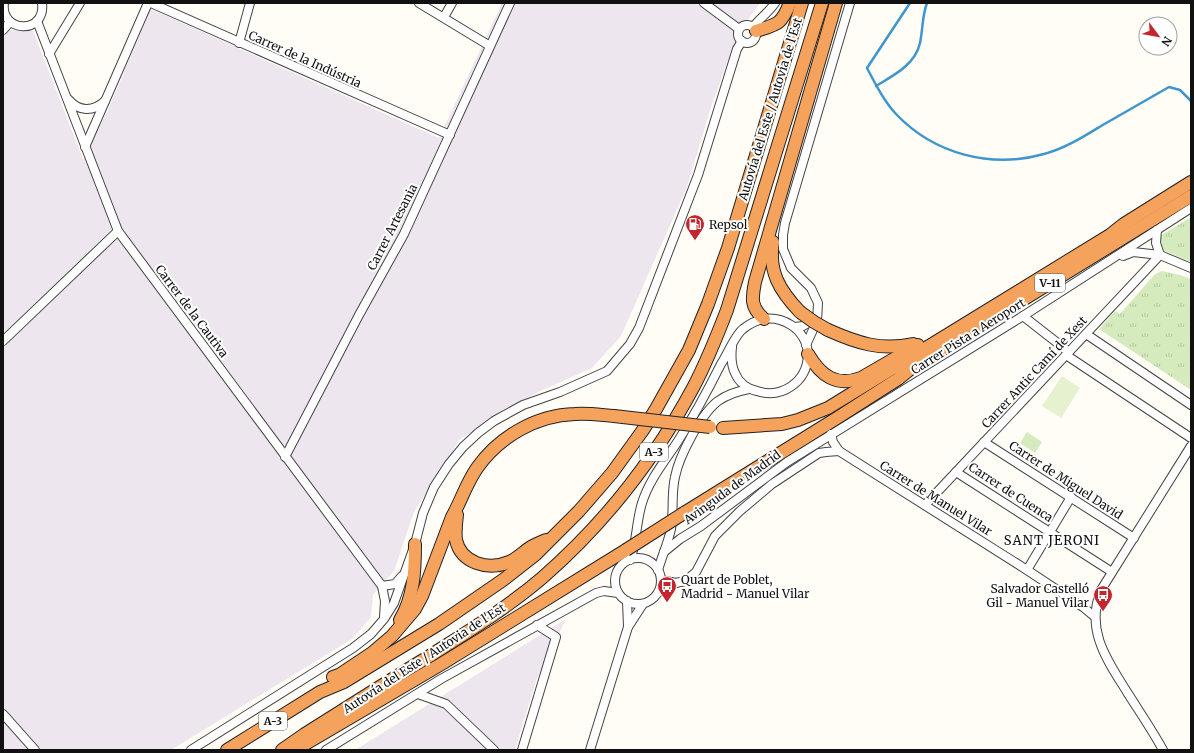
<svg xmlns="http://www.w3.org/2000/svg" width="1194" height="753" font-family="Merriweather,serif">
	<defs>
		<pattern id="grass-tufts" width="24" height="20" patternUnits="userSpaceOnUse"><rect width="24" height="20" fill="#d5ebbd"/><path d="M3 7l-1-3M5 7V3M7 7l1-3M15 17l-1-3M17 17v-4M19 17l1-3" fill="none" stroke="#b6c8a1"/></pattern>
	</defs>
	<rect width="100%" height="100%" fill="#fffdf5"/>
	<g fill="#eee6ef">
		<polygon points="502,3 760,3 737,35 711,107 687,187 621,336 592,368 538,392 460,439 414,512 394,571 373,595 371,617 352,639 171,750 3,750 3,37 10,30 33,31 83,159 108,110 151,9 439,138"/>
		<polygon points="566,619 536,681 515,750 355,750"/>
	</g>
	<g fill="url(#grass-tufts)">
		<polygon points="1191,217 1191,262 1163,250 1160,236"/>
		<polygon points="1162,271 1180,275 1191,279 1191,390 1099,329 1115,311 1120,314 1155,274"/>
	</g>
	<polygon fill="#d5ebbd" points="1027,432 1042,442 1035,453 1020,443"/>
	<polygon fill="#e6f2cf" points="1062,376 1080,388 1061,418 1042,406"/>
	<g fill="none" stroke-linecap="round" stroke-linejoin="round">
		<g stroke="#3f96cf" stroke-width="2.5">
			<path d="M910 3 867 68C876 85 884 101 896 114 934 154 991 169 1044 154 1064 149 1083 137 1101 126 1124 113 1146 100 1169 87L1180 90 1191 101"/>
			<path d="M876 86C894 75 915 65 920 43 923 29 922 16 927 3"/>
		</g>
		<defs>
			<g id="minor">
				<path d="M4 3C0 33 46 35 42 3"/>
				<polyline points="151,3 450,135"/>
				<polyline points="419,3 490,46"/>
				<polyline points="704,3 739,29"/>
				<polyline points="444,17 452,3"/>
				<polyline points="37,21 118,231 382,586 385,601 384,617"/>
				<circle cx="747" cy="34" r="9"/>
				<path d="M753 27C760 18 769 12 775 3"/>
				<polyline points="3,30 10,22"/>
				<polyline points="239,43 250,3"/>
				<polyline points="49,54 80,3"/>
				<path d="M68 99C79 112 93 112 105 101"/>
				<polyline points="85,147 148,3"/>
				<polyline points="1157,230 1156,243 1160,255"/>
				<polyline points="1123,256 1133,252 1160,255 1191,268"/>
				<polyline points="1023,316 1069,352"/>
				<polyline points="795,327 803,326 816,318"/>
				<polyline points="1086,334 1191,405"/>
				<polyline points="3,341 118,231"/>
				<polyline points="806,345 817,321 818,303 811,288 791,268 783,249 783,235 785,223 850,3"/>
				<polyline points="1066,355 1191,438"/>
				<polyline points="831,434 833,442 839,451 1027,570 1083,607 1095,617"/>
				<polyline points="984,442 1134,538"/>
				<polyline points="285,457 359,315 404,234 510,3"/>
				<polyline points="956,472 1112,572"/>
				<polyline points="925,505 1160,255"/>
				<polyline points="664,552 680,539 701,526 787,462 1023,316 1191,208"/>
				<circle cx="638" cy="581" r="23"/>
				<path d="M630 560C637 542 636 522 642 503 649 480 665 461 678 441 694 416 708 390 721 364 727 355 735 335 743 329 758 317 775 315 791 325 801 331 808 343 808 355 807 382 782 399 757 391 748 389 739 383 735 373 731 365 731 356 732 347"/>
				<path d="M658 570C662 556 668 543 671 529 674 512 671 494 675 477 679 456 701 414 718 401 728 394 738 391 749 389"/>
				<polyline points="1027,570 1071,497"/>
				<polyline points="661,580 676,583 685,581 696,572 715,536 740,511 772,484 819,453 826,452 839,451"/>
				<polyline points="382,586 395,584 402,576"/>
				<polyline points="627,601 628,627"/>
				<polyline points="418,694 446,704 494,750"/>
				<polyline points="3,714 35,750"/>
				<polyline points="191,750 353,648 371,634 384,619 394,603 415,544 423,513 434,487 449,464 463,447 478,433 494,421 523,405 560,392 607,371 630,344 639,328 698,175 737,49 742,41"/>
				<polyline points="326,750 441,679 596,593 604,591 618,593"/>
				<polyline points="522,750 556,637 537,625"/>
				<polyline points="590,750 628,627 643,604"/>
				<path d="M1163 750C1152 730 1139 711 1127 692 1107 660 1085 630 1101 590L1191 446"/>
			</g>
			<g id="highway">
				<path d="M756 31C778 24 781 25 790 3"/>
				<path d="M773 242C768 272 780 291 800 312"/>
				<path d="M764 319C750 307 752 298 755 282L836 3"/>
				<path d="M828 330C857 343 881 351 913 344"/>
				<path d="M808 354C821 376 836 387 861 378L918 345"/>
				<polyline points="723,428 782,424 798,420 828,408 1110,235 1124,224 1191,182"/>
				<polyline points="684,513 837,418 898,379 909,370 1191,196"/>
				<path d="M457 515C456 523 455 532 456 540 461 563 488 571 509 562 517 559 523 552 531 547 536 544 541 542 546 540"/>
				<path d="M400 620C414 597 415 570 415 544"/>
				<path d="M333 677 339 675 372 653 392 636 415 609 422 596 452 517C461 501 466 484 477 468 499 437 536 415 575 414 588 413 601 415 614 416"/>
				<polyline points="227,750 320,692 344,682 439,624 503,580 535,555 579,511 612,473 643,430 656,409 689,350 708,304 728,248 802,3"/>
				<path d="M282 750 305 734C346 708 387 682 428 657 467 632 507 608 542 578 604 524 655 459 694 386 707 361 717 336 727 310L822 3"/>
				<polyline points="295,750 443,663 626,550"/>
			</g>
		</defs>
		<use href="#minor" stroke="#444" stroke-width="10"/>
		<use href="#highway" stroke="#222" stroke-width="14"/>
		<use href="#minor" stroke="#fff" stroke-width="8"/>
		<use href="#highway" stroke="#f5a25d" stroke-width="12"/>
		<defs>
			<g id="highway-bridge">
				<polyline points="800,312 814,322 828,330"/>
				<polyline points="614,416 710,427"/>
				<polyline points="626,550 684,513"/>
			</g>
		</defs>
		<use href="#highway-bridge" stroke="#222" stroke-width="14" stroke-linecap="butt"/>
		<use href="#highway-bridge" stroke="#f5a25d" stroke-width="12"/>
	</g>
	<defs>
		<symbol id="fuel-pin" viewBox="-11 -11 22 30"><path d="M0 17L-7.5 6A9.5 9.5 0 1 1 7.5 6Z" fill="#c4262e" stroke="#fff"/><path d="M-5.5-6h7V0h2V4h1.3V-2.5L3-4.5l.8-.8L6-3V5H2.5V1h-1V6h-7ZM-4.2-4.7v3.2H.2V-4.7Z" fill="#fff"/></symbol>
		<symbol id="bus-pin" viewBox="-11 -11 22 30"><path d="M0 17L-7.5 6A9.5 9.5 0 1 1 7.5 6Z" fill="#c4262e" stroke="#fff"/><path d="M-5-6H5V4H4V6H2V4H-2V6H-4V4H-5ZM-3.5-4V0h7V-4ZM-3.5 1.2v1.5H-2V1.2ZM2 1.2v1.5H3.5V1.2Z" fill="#fff"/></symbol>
	</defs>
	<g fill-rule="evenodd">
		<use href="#fuel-pin" x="684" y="213" width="22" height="30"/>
		<use href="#bus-pin" x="656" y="575" width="22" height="30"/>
		<use href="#bus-pin" x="1092" y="584" width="22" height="30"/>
	</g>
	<g text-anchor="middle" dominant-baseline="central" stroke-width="4" stroke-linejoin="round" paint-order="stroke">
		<g fill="#fff" stroke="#585858" stroke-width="1">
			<rect x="1035" y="274" width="30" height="18" rx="3"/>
			<rect x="640" y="443" width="28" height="18" rx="3"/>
			<rect x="259" y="712" width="28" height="18" rx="3"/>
		</g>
		<g font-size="11" font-weight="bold" fill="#111">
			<text x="1050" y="283">V-11</text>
			<text x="654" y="452">A-3</text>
			<text x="273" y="721">A-3</text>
		</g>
		<g font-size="12" fill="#111" stroke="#fff">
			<text transform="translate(305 59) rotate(24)">Carrer de la Indústria</text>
			<text transform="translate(770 109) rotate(-73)">Autovía del Este / Autovia de l'Est</text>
			<text transform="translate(392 227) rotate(-63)">Carrer Artesania</text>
			<text transform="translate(192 311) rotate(53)">Carrer de la Cautiva</text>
			<text transform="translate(968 336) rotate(-32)">Carrer Pista a Aeroport</text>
			<text transform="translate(1034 372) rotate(-47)">Carrer Antic Camí de Xest</text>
			<text transform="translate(1066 480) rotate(33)">Carrer de Miguel David</text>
			<text transform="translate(732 487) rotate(-36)">Avinguda de Madrid</text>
			<text transform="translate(1011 492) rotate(33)">Carrer de Cuenca</text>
			<text transform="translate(936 498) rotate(32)">Carrer de Manuel Vilar</text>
			<text transform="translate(424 658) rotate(-33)">Autovía del Este / Autovia de l'Est</text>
		</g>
		<g font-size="12" fill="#111" stroke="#fff" text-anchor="start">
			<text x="709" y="224">Repsol</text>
			<text x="681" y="579">Quart de Poblet,<tspan x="681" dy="14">Madrid - Manuel Vilar</tspan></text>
			<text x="1089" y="588" text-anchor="end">Salvador Castelló<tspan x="1089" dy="14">Gil - Manuel Vilar</tspan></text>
		</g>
		<g font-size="13" letter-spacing="1" fill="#111" stroke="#fff">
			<text x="1052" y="540">SANT JERONI</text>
		</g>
	</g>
	<rect width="1194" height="753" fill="none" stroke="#111111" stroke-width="8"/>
	<g transform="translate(1158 36) rotate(122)"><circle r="19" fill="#ffffff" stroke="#a0a0a0"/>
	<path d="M0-3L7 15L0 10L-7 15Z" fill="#c4262e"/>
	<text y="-6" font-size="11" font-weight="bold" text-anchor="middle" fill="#111111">N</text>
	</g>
</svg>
